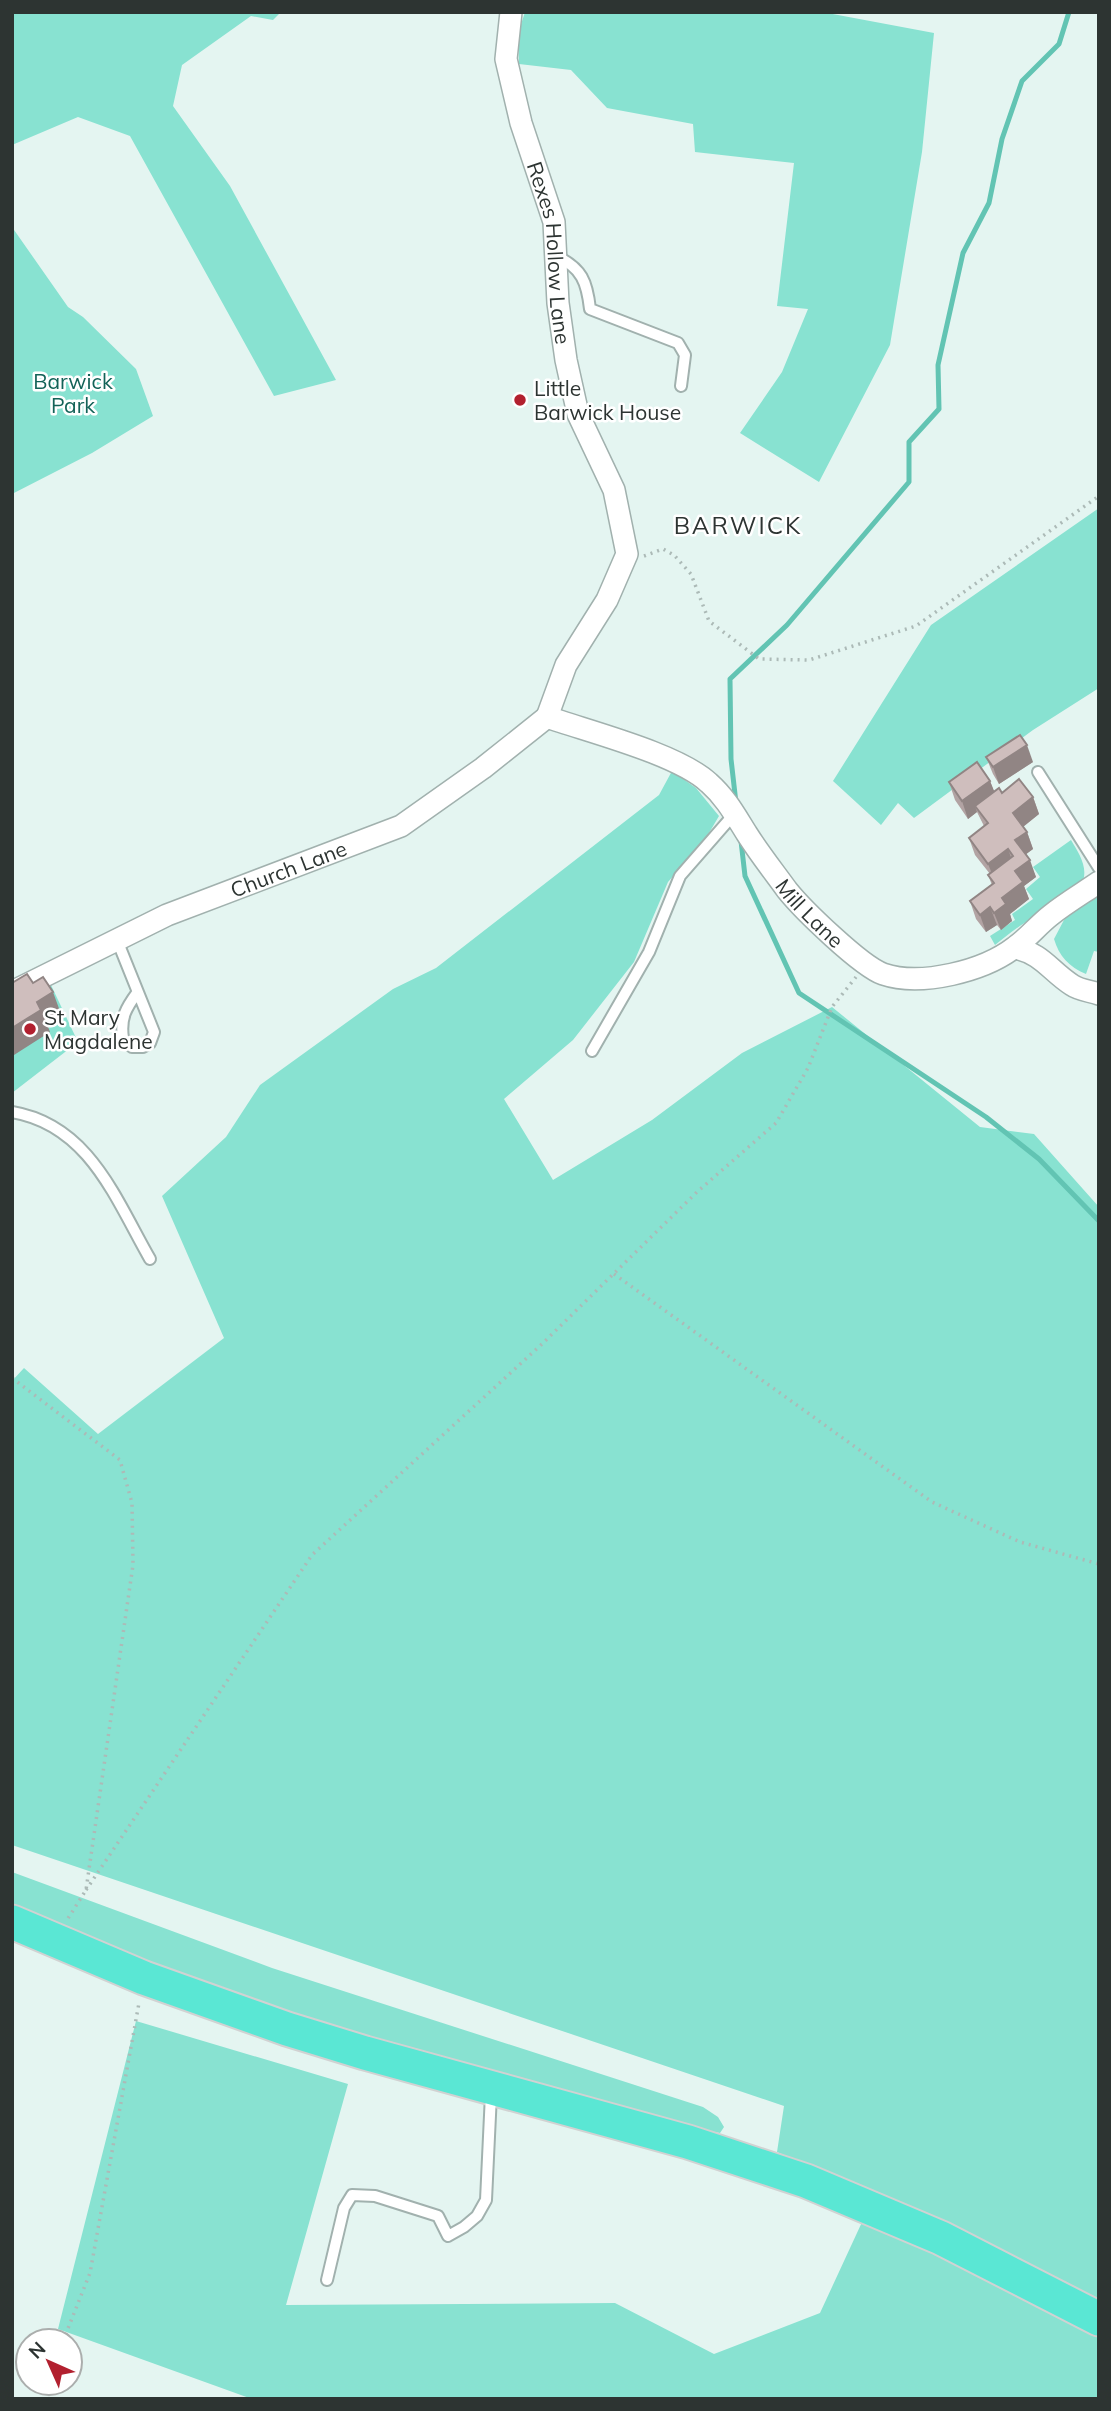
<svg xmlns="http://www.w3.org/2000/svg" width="1111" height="2411" font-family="Mulish,sans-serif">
	<rect width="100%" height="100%" fill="#e4f5f1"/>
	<g fill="#88e2d1">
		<polygon points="12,12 281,12 273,20 251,16 182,65 173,106 230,186 336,380 274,396 130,136 78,117 12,145"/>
		<polygon points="525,12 822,12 934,33 922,152 890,345 819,482 740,433 782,372 808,309 777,306 794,163 695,152 693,124 607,108 571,70 519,64 518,34"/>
		<polygon points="12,227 68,307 83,317 136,369 153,416 92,453 12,494"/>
		<polygon points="1099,508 1099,688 1033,730 914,818 898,803 881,825 833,781 931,625"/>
		<polygon points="672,771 696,788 719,816 706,838 668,882 634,962 573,1040 504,1099 553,1180 652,1120 742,1053 832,1007 980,1127 1034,1134 1099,1207 1099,2399 252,2399 58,2329 136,2021 348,2084 286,2305 615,2303 714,2354 820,2313 875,2194 777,2152 784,2106 12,1845 12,1381 24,1368 98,1434 224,1338 162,1196 226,1137 260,1085 393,989 436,968 659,795"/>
		<path d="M1071 840C1078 852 1088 866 1083 881 1077 897 1040 912 1026 922 1015 929 1005 937 995 945L990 936 1015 920 1012 914 1033 899 1026 889 1040 877 1033 867Z"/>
		<path d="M1099 889V952L1094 951 1086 974C1069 967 1059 956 1054 939L1064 920 1069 915 1067 910Z"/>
		<polygon points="50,983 78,1042 12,1093 12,1001"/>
		<polygon points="12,1872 272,1968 703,2107 718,2117 724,2127 720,2133 703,2130 403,2056 12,1913"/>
	</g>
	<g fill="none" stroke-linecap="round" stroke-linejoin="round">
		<g stroke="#62c4b3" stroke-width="5">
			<polyline points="736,803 731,759 730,679 787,625 909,482 909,442 939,409 938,365 963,253 989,203 1002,139 1022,81 1059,44 1069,12"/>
			<polyline points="741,841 745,876 799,993 986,1117 1039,1159 1099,1221"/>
		</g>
		<defs>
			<g id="service">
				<path d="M556 256C582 268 587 282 590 309L678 343 685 355 681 386"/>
				<polyline points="1038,772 1099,868"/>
				<path d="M117 940 154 1032 150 1043 143 1047H132L123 1038C120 1018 126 1008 137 993"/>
				<polyline points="592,1051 649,952 680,876 735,813"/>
				<path d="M12 1112C89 1125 115 1198 150 1259"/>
				<polyline points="327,2280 344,2208 352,2195 375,2196 438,2216 448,2236 464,2227 477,2216 486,2200 491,2094"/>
			</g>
			<g id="minor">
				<path id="s1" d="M511 12 506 59 521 123 554 222 558 303 566 360 578 414 614 490 627 554 607 600 566 665 547 717"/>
				<path id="s2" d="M547 717C590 732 678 754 709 783 726 798 735 815 747 834 759 853 774 872 787 890 803 910 861 966 883 974 921 987 984 971 1015 947 1028 938 1038 925 1051 915 1066 903 1083 893 1099 882"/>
				<path d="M1015 948C1043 954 1049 970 1072 985 1079 990 1090 991 1099 994"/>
				<path id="s3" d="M12 992 167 915 401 826 483 768 547 717"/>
			</g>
			<polyline id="trunk" points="12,1922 144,1978 287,2029 365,2053 688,2142 806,2181 941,2238 1099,2319"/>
		</defs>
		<use href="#service" stroke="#a1b1ae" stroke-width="14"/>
		<use href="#minor" stroke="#a1b1ae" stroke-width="24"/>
		<use href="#trunk" stroke="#d1d2d2" stroke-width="37"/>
		<g stroke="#acbab7" stroke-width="3.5" stroke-dasharray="2 5" stroke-linecap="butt">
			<polyline points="644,556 663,549 674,555 691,574 709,621 759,659 809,660 916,626 1099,496"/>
			<polyline points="614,1274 932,1502 1020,1542 1099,1564"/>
			<polyline points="12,1378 120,1460 132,1503 133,1565 86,1890 67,1920"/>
			<polyline points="86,1890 312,1555 542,1344 697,1192 776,1123 808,1068 832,1007 856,977"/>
			<polyline points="63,2341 90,2273 139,2003"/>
			<polyline points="50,2399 52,2383"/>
		</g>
		<use href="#service" stroke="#fff" stroke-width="10"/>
		<use href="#minor" stroke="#fff" stroke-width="21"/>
		<use href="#trunk" stroke="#5ae7d4" stroke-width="33"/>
	</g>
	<g fill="#b2a3a3">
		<polygon points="986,757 1033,762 999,784 993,774"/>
		<polygon points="990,781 994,792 1033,797 1039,814 1023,827 1027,832 1033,849 1026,854 1036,877 1024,886 1029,899 1010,914 1012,921 1001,930 997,925 986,932 976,919 970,901 992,885 988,875 990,874 975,855 969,838 984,826 977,812 968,819 955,800 949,782"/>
	</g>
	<g fill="#918584">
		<polygon points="1027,745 1033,762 999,784 993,767"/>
		<polygon points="990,781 997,798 975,806 977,812 968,819 962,801"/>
		<polygon points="1033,797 1039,814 1019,830 1013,813"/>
		<polygon points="1027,832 1033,849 1021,858 1015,840"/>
		<polygon points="1008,849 1014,866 995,881 988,864"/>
		<polygon points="1030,860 1036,877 1024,886 1029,899 1010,914 1012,921 1001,930 994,913 1015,871"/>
		<polygon points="990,907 997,925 986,932 980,915"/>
		<polygon points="53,992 61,1014 47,1024 50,1032 14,1055 12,1052 12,1028 37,1002"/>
	</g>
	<g fill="#cfbebd" stroke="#918584" stroke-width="2">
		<polygon points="1020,735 1027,745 993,767 986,757"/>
		<polygon points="977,762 990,781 962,801 949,782"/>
		<polygon points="1019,779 1033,797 1013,813 1027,832 1015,840 1030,860 1015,871 1023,882 1002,898 1006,904 994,913 990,907 980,915 970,901 994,883 988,875 1013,856 1008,849 988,864 969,838 988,823 975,806 999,788 1002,793"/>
		<polygon points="27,974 33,983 43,977 53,992 37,1002 41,1010 12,1028 12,983"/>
	</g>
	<g fill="#b2202f" stroke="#fff" stroke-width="2.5">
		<circle cx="520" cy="400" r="7"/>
		<circle cx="30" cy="1029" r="7"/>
	</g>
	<g text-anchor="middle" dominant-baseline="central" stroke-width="5" stroke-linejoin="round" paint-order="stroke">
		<g font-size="21" fill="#2d3432" stroke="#fff">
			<text stroke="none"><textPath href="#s1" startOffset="247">Rexes Hollow Lane</textPath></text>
			<text stroke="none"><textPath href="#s3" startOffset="303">Church Lane</textPath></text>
			<text stroke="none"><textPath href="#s2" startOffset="341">Mill Lane</textPath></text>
		</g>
		<g font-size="21" fill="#136358" stroke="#fff">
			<text x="73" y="381">Barwick<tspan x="73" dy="24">Park</tspan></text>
		</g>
		<g font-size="21" fill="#2d3432" stroke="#fff" text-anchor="start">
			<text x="534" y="388">Little<tspan x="534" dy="24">Barwick House</tspan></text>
			<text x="44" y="1017">St Mary<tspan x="44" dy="24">Magdalene</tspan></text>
		</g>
		<g font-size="24" letter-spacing="2" fill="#2d3432" stroke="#fff">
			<text x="738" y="525">BARWICK</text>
		</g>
	</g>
	<rect width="1111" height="2411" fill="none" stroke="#2d3432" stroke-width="28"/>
	<g transform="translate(49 2362) rotate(315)"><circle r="33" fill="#ffffff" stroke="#abaead" stroke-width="2"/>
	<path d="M0-5L12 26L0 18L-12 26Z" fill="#b2202f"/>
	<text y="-10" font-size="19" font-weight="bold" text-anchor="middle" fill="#2d3432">N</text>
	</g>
</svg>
